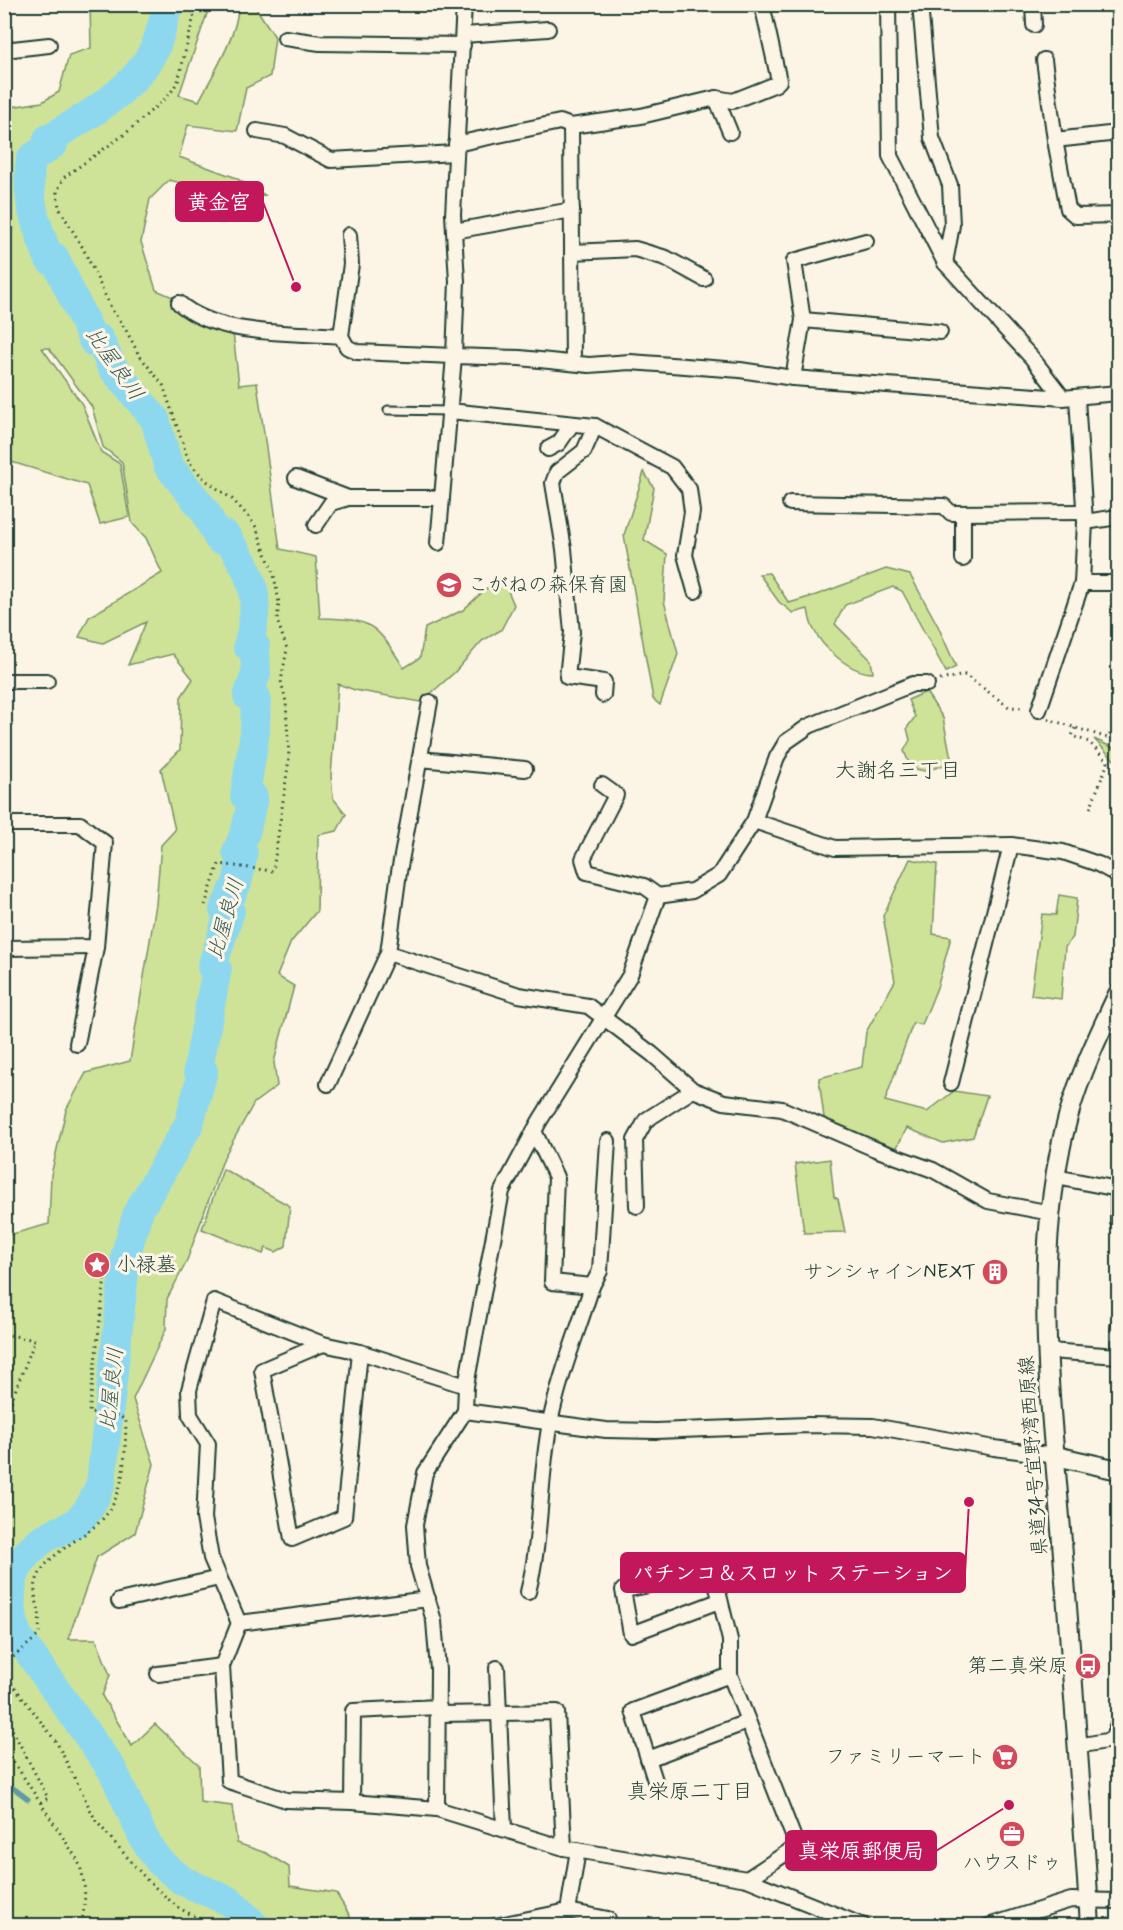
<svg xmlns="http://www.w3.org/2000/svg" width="1123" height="1930" font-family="Mynerve,'Klee One',sans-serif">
	<rect width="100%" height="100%" fill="#fcf5e5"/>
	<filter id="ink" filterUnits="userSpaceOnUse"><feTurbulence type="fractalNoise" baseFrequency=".0167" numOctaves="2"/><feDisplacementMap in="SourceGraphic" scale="12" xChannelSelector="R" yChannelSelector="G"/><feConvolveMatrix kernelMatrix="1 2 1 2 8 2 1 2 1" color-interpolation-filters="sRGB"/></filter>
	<g filter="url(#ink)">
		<g fill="#cfe398" stroke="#779066" stroke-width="1.5">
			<path d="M90 4 210 5 179 95 199 101C212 76 239 33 238 5H254L275 37 270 76 246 88 237 131 188 125 179 157 234 177 265 195 221 202 202 188 169 180 150 199 141 242 156 290 189 304 233 333 239 385 257 383 280 549 316 557 320 618C373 619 376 624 404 668L420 658 425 628 463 610 487 588 505 584 514 605 501 630 482 641 454 673 421 702 355 690 338 684 331 776 333 798 346 814 337 831 318 835 317 911 291 942 277 976 294 986 274 1062 277 1086 254 1103 224 1157 186 1263 167 1299 166 1329 133 1399 154 1464 135 1533 97 1557 68 1639H96L110 1675 102 1696 132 1746 155 1724 199 1765 200 1802 232 1806 237 1843 266 1853 289 1867 290 1886 336 1893 350 1916 349 1925H5V1236L49 1224 51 1175 66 1110 86 1073 130 1061 156 904 161 845 175 830 161 769 180 750 181 697 193 679 173 654 128 665 146 622 103 643 79 637 89 617 162 573 146 538 132 523 122 462 103 447 92 407 49 348H42L82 404 101 452 120 464 129 517 100 524 87 485 5 460V108L42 102 59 92 69 55 91 48Z"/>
			<polygon points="644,472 654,488 644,540 667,554 664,601 678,654 660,705 653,699 624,535"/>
			<path d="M886 569 910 575 938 626 956 667 946 672 902 591 893 587 845 605 835 624 871 660 873 673C851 673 822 648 813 628 810 622 809 615 808 609L793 613 779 602 759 574 769 573 789 603 816 595Z"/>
			<polygon points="926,692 943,718 952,763 925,771 911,768 904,751 910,740 907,728 915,717 908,700"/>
			<polygon points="1094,739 1118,750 1114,760"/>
			<polygon points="910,859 937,864 933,934 951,937 938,985 922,1025 913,1023 885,1101 927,1112 954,1091 987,1096 973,1137 943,1143 907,1128 896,1149 824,1118 819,1078 862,1067 866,1032 895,981 883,916"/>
			<polygon points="1059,895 1077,898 1073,937 1065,947 1061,999 1031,995 1042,914 1056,915"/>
			<polygon points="830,1159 834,1197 838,1199 845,1232 804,1233 795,1164"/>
			<polygon points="223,1169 290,1206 286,1246 276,1252 266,1248 263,1254 202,1229"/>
		</g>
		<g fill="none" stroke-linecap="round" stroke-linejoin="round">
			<polyline stroke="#629aa4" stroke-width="5" points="4,1781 28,1799"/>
			<path stroke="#8ed8ef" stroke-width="30" d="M168 4C164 18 161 32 156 45 139 87 86 118 48 139L53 144 31 159C25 196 36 226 50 260L54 257 94 342 99 339 112 367 155 419 168 465 205 511 219 539 225 535C254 575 262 597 248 646H255L256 674 248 696 256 697 255 732 245 796 253 797 246 830 237 852 243 853 237 883 224 910 230 911 212 967 217 968 198 1070 203 1071 189 1124 138 1212 126 1254 101 1483C95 1497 89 1513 76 1522 68 1529 56 1531 47 1537 8 1562 5 1594 17 1635L113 1771 144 1839 160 1862 183 1881 231 1902 255 1926"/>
			<defs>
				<polyline id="lane" points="388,410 450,411"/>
				<g id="street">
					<polyline points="464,4 453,215 457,281 454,356 520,358 589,365 630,362 740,370 793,378 1063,398 1118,393"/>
					<polyline points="888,4 890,156 945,263 1032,358 1063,398"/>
					<polyline points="920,4 932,138 950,185 952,225 945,263"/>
					<polyline points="1033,4 1034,25"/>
					<polyline points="463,35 548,29"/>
					<polyline points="285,38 320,43 463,45"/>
					<polyline points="4,50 49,45"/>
					<polyline points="1044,60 1055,140"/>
					<polyline points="716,98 730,132"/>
					<polyline points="571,126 573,362"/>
					<polyline points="257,131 285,136 331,160 455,153"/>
					<polyline points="1118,133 1055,140 1068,209 1076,216 1118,215"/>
					<polyline points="456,144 560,122 571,126 641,116 716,98 733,101 776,84 779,81 762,4"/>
					<polyline points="454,231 572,210"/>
					<polyline points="572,252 635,249 666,258 704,279"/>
					<path d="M179 303C218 337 291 332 341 336"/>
					<polyline points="803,320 940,332"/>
					<polyline points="793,378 803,320 794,261 866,241"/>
					<polyline points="450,411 595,426 672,467 689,489 692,512 685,555 695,591"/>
					<polyline points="595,426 584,451 557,472 553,483 564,549 572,632 567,677 604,682 603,695"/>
					<polyline points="548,449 559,443 572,424"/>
					<polyline points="296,478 348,498 442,498 454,356 357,352 347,347 341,336 351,264 349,235"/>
					<polyline points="790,503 944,506 951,513 1083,512"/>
					<polyline points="1085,522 1118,517"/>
					<polyline points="316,525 331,503 348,498"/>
					<polyline points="438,543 442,498"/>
					<polyline points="963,559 963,513"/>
					<polyline points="1082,583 1118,583"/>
					<polyline points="4,681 47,681"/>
					<polyline points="430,702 399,872 388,953 519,995 588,1006 652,1054 693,1090 724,1102 782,1109 875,1149 933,1170 988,1201 1051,1213"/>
					<polyline points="1039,710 1082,583 1085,522 1077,398"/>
					<polyline points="420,759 525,769"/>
					<polyline points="602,785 616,795 583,859 587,872 644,886 658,896"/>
					<polyline points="754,821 835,848 1011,845 1063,852 1098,864 1118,875"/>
					<polyline points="4,824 80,824 105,843 96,947 4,948"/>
					<polyline points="77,1044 96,947"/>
					<polyline points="951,1083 1011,845"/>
					<polyline points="328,1084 388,953"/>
					<polyline points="1056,1177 1118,1189"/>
					<polyline points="1118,1189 1118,1222"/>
					<polyline points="637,1206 635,1140 646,1120 693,1090"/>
					<polyline points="592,1286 600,1271 608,1141"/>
					<polyline points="323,1344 262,1370 292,1539 344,1517 360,1352"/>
					<polyline points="1049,1351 1118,1356 1118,1327"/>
					<polyline points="465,1411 606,1430 656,1431 808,1425 873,1426 994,1448 1056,1456"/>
					<path d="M528 1592C542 1537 539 1479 550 1423 559 1377 578 1331 592 1286L552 1282 556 1177 534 1131"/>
					<polyline points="428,1599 239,1623 211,1558 204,1518 208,1444 190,1415 189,1390 214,1301 323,1344 360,1352 466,1386"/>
					<polyline points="119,1601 219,1578"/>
					<polyline points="719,1601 631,1634 623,1590 703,1575 717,1587 730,1640 730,1675 797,1846 747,1879"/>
					<polyline points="239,1623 222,1666 229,1781 286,1800 352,1802"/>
					<polyline points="497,1668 504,1829"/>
					<polyline points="158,1674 222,1666"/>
					<polyline points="439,1714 557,1712 564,1848"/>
					<polyline points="1077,1746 1112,1740 1118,1724"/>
					<polyline points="648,1759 747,1722"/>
					<polyline points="658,1790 633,1711 730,1675"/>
					<polyline points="437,1809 352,1802 353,1711 439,1707"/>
					<polyline points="568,1911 578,1850"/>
					<polyline points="495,1926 568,1911 608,1919 607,1926"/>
					<polyline points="864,1926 747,1879 564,1848 437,1809 438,1670 434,1621 418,1566 415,1525 425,1473 465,1411 466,1386 502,1191 539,1122 630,975 658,896 692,891 719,875 754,821 777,757 786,742 809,726 913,684 927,684"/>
					<polyline points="988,1926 1071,1900 1118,1901"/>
				</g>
				<g id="secondary">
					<polyline points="1056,1456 1118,1470"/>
					<path d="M1090 1926C1082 1798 1072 1670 1062 1542 1051 1402 1030 1255 1068 1117 1080 1074 1099 1034 1118 994"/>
				</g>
			</defs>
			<use href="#lane" stroke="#1f3d34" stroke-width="11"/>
			<use href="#street" stroke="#1f3d34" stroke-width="18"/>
			<use href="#secondary" stroke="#1f3d34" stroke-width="22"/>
			<g stroke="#1f3d34" stroke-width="3" stroke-dasharray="1.5 4.5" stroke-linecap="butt">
				<polyline points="197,4 178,81 170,94 125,134 63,178 57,192 59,208 83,248 112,310 126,330 139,355 163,385 189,462 204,479 232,499 248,516 256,527 274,575 279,603 277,620 287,649 281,681 286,702 289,759 273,871 219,864 205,905"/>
				<polyline points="940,680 965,675 1009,707 1025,708"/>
				<polyline points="1048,719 1108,738 1118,719"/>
				<polyline points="1075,728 1072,736 1089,742 1108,762 1089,811"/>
				<polyline points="4,1334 35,1340 4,1419"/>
				<path d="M4 1665 39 1635C39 1627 40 1619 39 1612 38 1605 34 1596 35 1589 38 1552 91 1539 109 1511 126 1485 125 1450 126 1421L121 1417 89 1413 106 1269"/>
				<polyline points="4,1673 57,1743 96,1821 147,1880 177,1907 213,1926"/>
				<polyline points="4,1714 48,1798 40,1803"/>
				<path d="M4 1747 77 1859C87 1882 86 1901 81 1926"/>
			</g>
			<use href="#lane" stroke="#fcf5e5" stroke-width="7"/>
			<use href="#street" stroke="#fcf5e5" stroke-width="14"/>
			<use href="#secondary" stroke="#fcf5e5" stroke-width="18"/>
		</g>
	</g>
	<defs>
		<symbol id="school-disc" viewBox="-11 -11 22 22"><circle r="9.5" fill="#d1495b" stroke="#fcf5e5"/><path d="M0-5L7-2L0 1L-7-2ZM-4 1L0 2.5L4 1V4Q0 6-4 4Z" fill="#fff"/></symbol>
		<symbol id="sight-disc" viewBox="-11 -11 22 22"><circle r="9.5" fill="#d1495b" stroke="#fcf5e5"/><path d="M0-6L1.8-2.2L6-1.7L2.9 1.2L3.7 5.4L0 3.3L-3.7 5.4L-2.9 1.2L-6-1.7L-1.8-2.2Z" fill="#fff"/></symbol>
		<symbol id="building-disc" viewBox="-11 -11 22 22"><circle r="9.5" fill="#d1495b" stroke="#fcf5e5"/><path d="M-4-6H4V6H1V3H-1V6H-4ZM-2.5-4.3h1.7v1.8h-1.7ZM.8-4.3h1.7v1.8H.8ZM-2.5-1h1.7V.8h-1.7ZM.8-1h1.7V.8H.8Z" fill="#fff"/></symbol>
		<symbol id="bus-disc" viewBox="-11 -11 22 22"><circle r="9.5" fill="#d1495b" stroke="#fcf5e5"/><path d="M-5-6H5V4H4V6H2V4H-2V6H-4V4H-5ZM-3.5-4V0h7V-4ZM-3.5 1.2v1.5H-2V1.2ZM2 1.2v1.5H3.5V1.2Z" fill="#fff"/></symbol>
		<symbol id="supermarket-disc" viewBox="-11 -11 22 22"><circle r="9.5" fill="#d1495b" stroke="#fcf5e5"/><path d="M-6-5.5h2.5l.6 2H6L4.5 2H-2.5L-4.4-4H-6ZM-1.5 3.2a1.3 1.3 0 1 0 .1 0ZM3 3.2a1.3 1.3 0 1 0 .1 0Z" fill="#fff"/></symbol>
		<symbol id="office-disc" viewBox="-11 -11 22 22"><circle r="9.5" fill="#d1495b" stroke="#fcf5e5"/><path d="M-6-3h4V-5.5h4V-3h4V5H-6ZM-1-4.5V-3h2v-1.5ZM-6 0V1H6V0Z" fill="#fff"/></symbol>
	</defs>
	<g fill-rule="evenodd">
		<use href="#school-disc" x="434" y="570" width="30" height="30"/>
		<use href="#sight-disc" x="82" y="1250" width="30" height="30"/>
		<use href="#building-disc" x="980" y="1257" width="30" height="30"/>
		<use href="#bus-disc" x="1073" y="1651" width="30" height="30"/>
		<use href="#supermarket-disc" x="990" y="1742" width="30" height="30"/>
		<use href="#office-disc" x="997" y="1819" width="30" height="30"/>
	</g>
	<g text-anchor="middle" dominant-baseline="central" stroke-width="6" stroke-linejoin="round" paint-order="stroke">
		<g font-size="20" fill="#1f3d34" stroke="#fcf5e5" text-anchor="end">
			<text x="468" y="585" text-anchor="start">こがねの森保育園</text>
			<text x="116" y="1265" text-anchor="start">小禄墓</text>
			<text x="976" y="1272">サンシャインNEXT</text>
			<text x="1068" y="1666">第二真栄原</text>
			<text x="986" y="1757">ファミリーマート</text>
			<text x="1012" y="1863" text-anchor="middle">ハウスドゥ</text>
		</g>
		<g font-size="20" fill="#1f3d34" stroke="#fcf5e5">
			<text transform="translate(1034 1456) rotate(-94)">県道34号宜野湾西原線</text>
		</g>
		<g font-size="21" font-style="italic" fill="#355c59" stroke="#fcf5e5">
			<text transform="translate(114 364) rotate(55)">比屋良川</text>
			<text transform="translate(226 919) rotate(-74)">比屋良川</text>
			<text transform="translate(112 1389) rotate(-84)">比屋良川</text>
		</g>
		<g font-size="21" fill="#1f3d34" stroke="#fcf5e5">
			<text x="898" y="771">大謝名三丁目</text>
			<text x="690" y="1792">真栄原二丁目</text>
		</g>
	</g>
	<path fill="none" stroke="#c2185b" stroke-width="2" d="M296 287L263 202M969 1502L965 1573M1009 1805L936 1851"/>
	<g fill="#c2185b" stroke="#fcf5e5" stroke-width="2">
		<circle cx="296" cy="287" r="6"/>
		<circle cx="969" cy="1502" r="6"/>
		<circle cx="1009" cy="1805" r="6"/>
	</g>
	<g fill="#c2185b" stroke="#c2185b" stroke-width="2">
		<rect x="176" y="182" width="87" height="39" rx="6"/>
		<rect x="621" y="1553" width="344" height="39" rx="6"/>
		<rect x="786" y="1831" width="150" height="39" rx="6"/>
	</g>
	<g font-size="21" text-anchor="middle" font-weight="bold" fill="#fff">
		<text x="219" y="209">黄金宮</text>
		<text x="793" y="1580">パチンコ＆スロット ステーション</text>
		<text x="861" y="1858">真栄原郵便局</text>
	</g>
	<rect width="1123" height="1930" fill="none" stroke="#fcf5e5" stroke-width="24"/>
	<rect x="12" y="12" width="1099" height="1906" fill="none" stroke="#1f3d34" stroke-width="2" filter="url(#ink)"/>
</svg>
